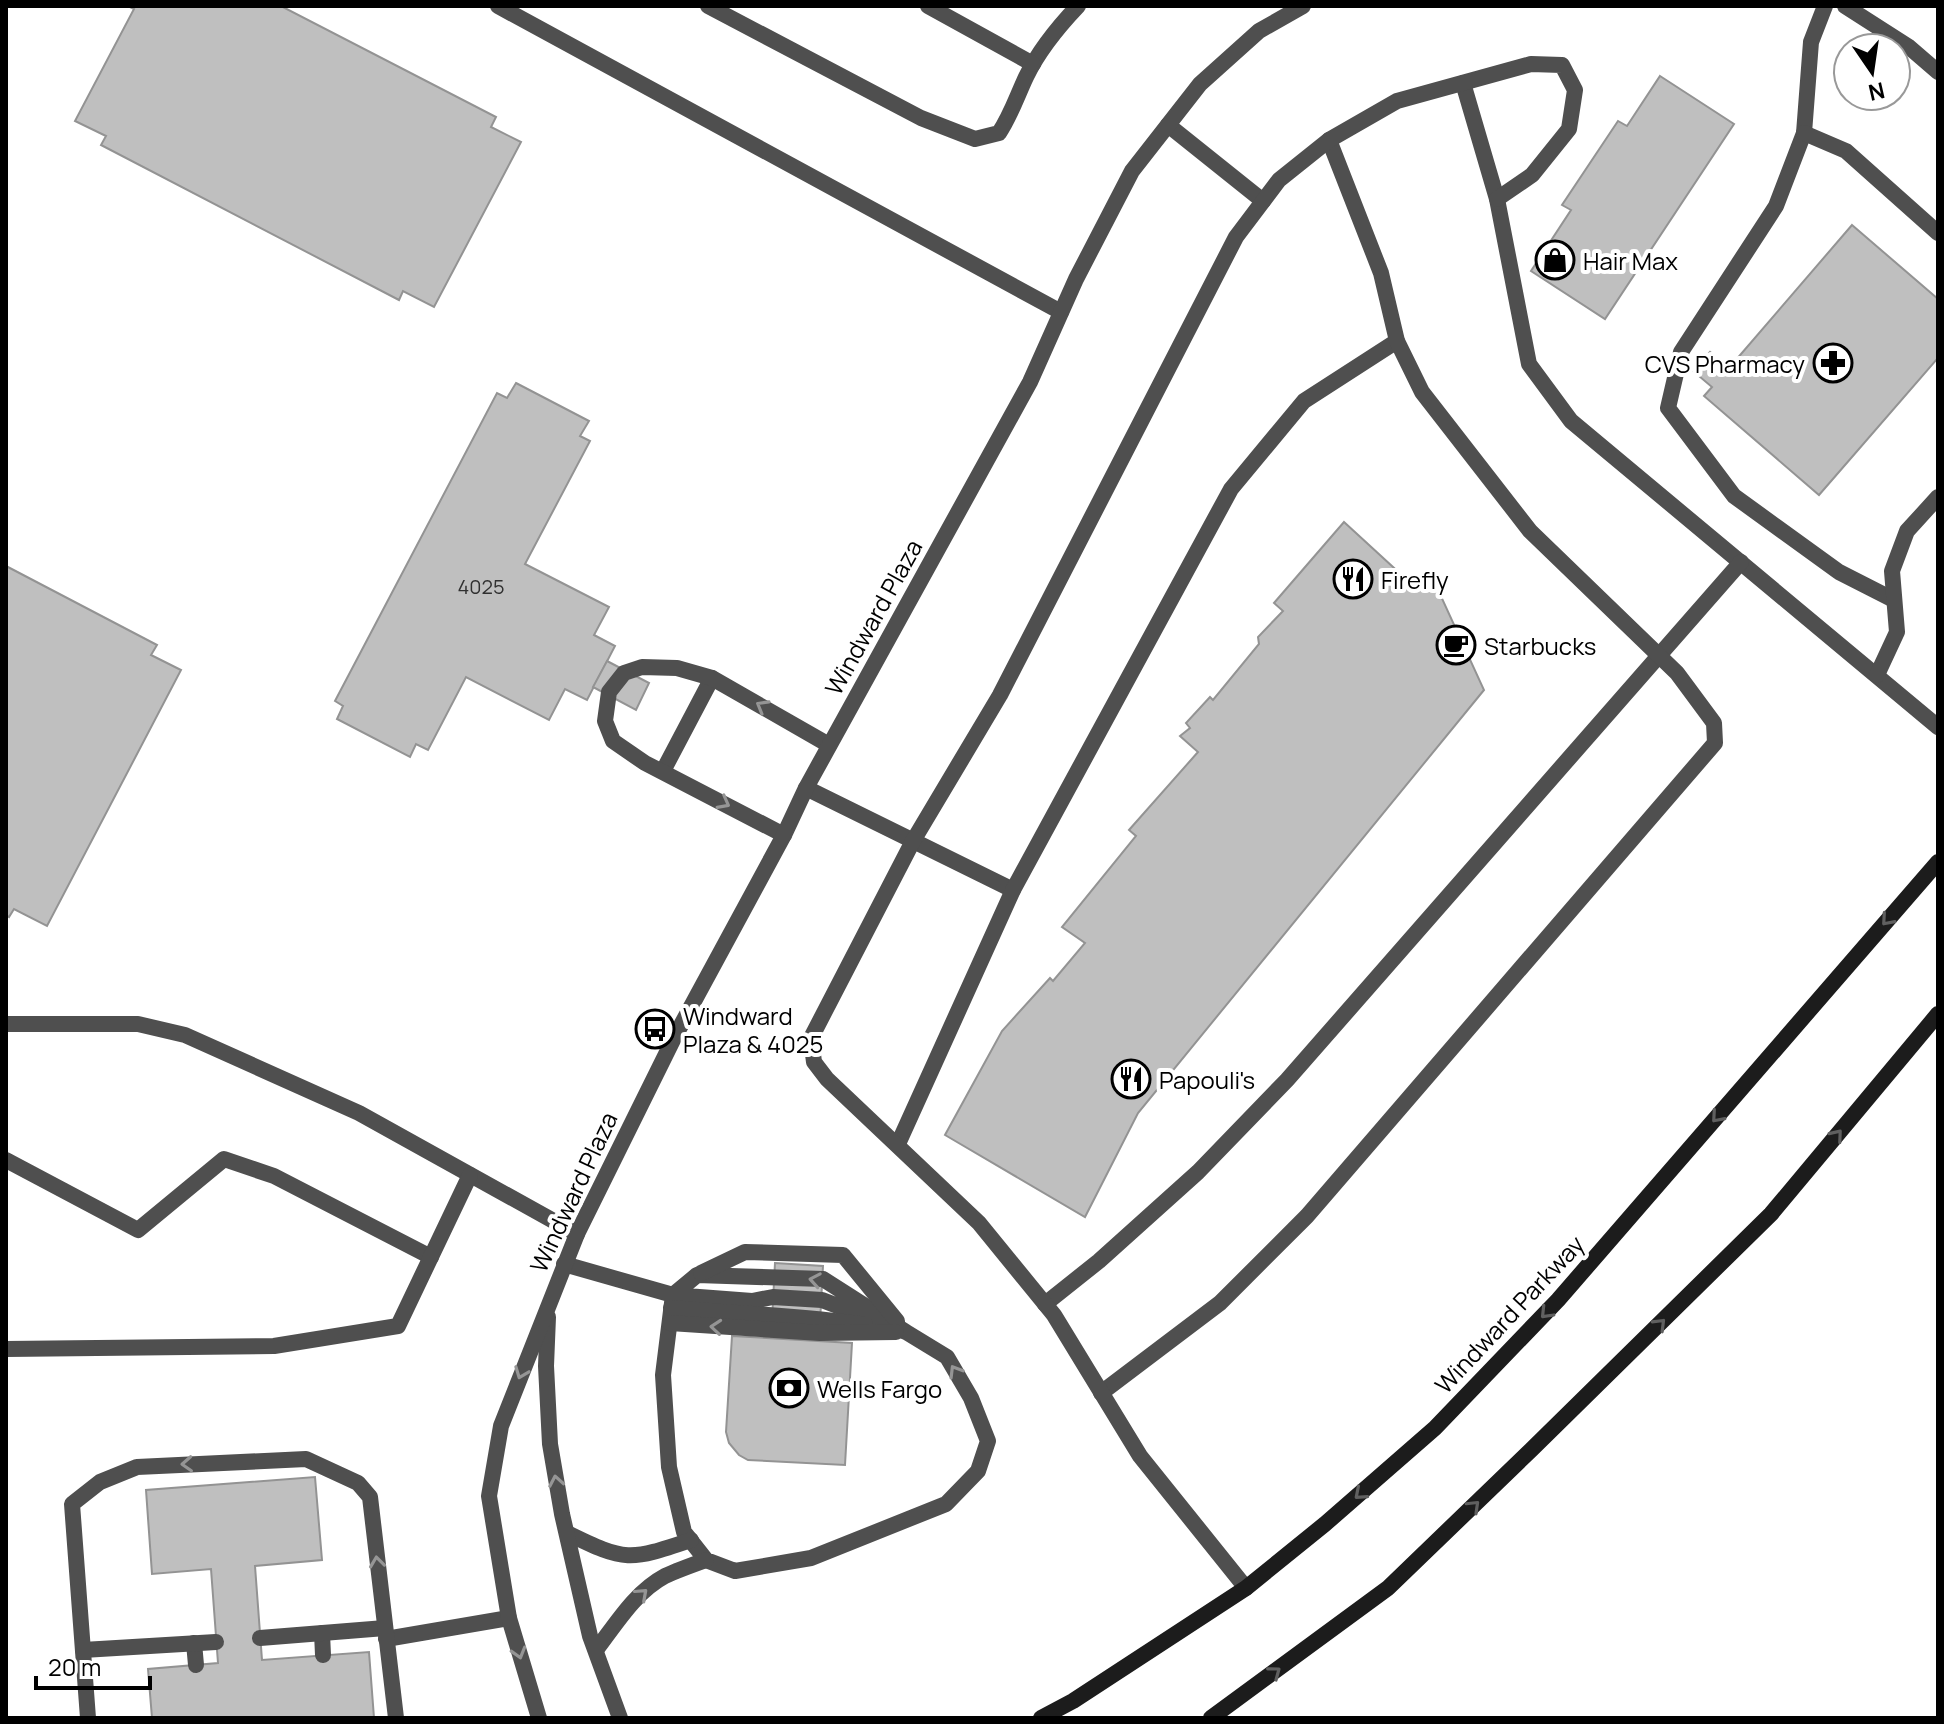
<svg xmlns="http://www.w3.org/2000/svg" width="1944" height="1724" font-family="Manrope,sans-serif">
	<rect width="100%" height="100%" fill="#fff"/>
	<g fill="#bfbfbf" stroke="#939393" stroke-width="2">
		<polygon points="128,6 281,6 496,117 491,127 521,142 434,307 403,291 399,300 101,145 106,136 75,121 134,9"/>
		<polygon points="1660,76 1734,124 1605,319 1531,271 1571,210 1562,205 1618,121 1627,126"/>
		<polygon points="1852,225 1938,299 1938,358 1819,495 1704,396 1712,387 1693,371 1710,352 1729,368"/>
		<polygon points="516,383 589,421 580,436 590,441 525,564 609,607 594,635 615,646 587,700 565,689 549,720 466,677 428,750 416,744 410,757 337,719 343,706 335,701 497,393 507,398"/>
		<polygon points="1344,522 1417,589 1434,581 1484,690 1138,1113 1085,1217 945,1135 1002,1031 1050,978 1053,981 1085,943 1062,927 1136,836 1129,830 1198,752 1180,736 1190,728 1186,723 1210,697 1213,700 1259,644 1258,637 1283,611 1274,603"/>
		<polygon points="6,566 157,645 151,655 181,670 47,926 14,909 9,917 6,915"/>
		<polygon points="607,661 649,683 636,710 593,687"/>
		<polygon points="775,1263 823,1266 819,1341 771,1339"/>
		<polygon points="732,1336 852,1343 845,1465 748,1460 739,1455 729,1443 726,1432"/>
		<polygon points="315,1477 322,1560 255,1566 262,1660 369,1652 374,1718 152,1718 148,1669 218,1663 211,1569 152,1574 146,1490"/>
	</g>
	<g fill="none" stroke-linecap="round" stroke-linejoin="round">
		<g stroke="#4f4f4f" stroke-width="16">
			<polyline points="498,6 1061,312"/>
			<path d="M708 6 921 118 975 139 999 133C1011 115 1017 96 1026 77 1039 50 1058 27 1078 6"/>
			<polyline points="928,6 1033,64"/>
			<polyline points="1825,6 1811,42 1804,133 1776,206 1681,352 1668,408 1734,496 1839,572 1894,600"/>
			<polyline points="1463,83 1497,199 1529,364 1571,421 1938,727"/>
			<polyline points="1168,125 1263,201"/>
			<polyline points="1804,133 1846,151 1938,233"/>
			<polyline points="1877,675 1897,632 1892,571 1907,531 1938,497"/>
			<polyline points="663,771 712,678"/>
			<polyline points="806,788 1013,890"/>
			<polyline points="784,835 645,763 613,741 605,721 609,692 624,673 642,667 677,668 712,678 829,745"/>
			<polyline points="6,1024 138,1024 185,1035 359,1113 577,1234"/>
			<polyline points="898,1144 1013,890 1231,489 1304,401 1397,341"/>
			<polyline points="6,1160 138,1230 224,1159 274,1176 431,1257"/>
			<polyline points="564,1264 673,1295 752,1301 773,1297 822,1300 906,1332 947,1357 971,1398 988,1441 978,1471 946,1504 811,1558 735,1571 706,1560 684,1532 669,1467 663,1375 673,1295 697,1275 823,1279 906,1332"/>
			<polyline points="701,1273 745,1252 843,1255 897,1321"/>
			<polyline points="1045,1304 1099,1261 1198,1172 1287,1080 1741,562"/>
			<path d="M671 1308C736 1314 801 1315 865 1325"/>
			<polyline points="670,1323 820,1333 896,1332"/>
			<polyline points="6,1349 274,1346 398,1326 470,1175"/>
			<polyline points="1101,1393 1220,1303 1307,1216 1715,743 1714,723 1677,673 1530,531 1422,392 1397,341 1381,273 1329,140"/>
			<path d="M567 1533C626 1562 629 1561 691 1540"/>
			<polyline points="1246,1588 1140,1456 1054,1315 979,1223 827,1079 814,1062 811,1038 913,841 1000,695 1236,237 1279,180 1329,140 1397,101 1531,64 1562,65 1575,90 1569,129 1532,175 1497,199"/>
			<polyline points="322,1633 323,1655"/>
			<polyline points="260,1638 385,1628"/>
			<polyline points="386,1639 509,1618"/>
			<polyline points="194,1643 196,1665"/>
			<polyline points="83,1650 216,1642"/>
			<path d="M596 1650C616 1624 635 1592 665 1576 678 1570 692 1565 706 1560"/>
			<polyline points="88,1718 72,1504 100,1482 137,1467 306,1459 358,1483 370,1497 396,1718"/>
		</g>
		<g stroke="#4f4f4f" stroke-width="16">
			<polyline points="1845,6 1909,47 1938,72"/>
			<polyline points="548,1317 546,1366 550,1444 562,1514 590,1636 620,1718"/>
			<polyline points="539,1718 509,1618 489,1496 501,1426 577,1234 673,1040 784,835 806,788 1030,382 1076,279 1132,171 1200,84 1259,31 1303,6"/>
		</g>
		<g stroke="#1c1c1c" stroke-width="16">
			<polyline points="1041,1718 1073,1701 1246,1588 1325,1524 1435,1428 1558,1300 1938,862"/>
			<polyline points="1211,1718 1388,1588 1531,1450 1771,1214 1938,1014"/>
		</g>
	</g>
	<defs><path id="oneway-chevron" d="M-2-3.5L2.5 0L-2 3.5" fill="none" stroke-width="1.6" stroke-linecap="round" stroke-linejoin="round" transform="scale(2)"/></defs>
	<g stroke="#959595">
		<use href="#oneway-chevron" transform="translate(762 706) rotate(-150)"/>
		<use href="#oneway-chevron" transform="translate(724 803) rotate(28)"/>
		<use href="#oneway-chevron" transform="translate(815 1280) rotate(-170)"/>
		<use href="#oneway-chevron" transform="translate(716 1327) rotate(-175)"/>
		<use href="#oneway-chevron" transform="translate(955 1371) rotate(-121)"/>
		<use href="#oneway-chevron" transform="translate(521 1373) rotate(111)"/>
		<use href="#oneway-chevron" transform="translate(187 1464) rotate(177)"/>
		<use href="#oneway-chevron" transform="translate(556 1481) rotate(-100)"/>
		<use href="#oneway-chevron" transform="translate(377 1562) rotate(-97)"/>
		<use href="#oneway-chevron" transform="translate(642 1594) rotate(-42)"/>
		<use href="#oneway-chevron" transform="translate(519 1653) rotate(74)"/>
	</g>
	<g stroke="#606060">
		<use href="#oneway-chevron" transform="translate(1887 920) rotate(131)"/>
		<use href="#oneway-chevron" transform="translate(1717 1117) rotate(131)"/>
		<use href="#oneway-chevron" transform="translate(1837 1135) rotate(-50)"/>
		<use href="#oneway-chevron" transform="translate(1546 1313) rotate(134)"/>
		<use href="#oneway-chevron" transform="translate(1660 1324) rotate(-45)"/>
		<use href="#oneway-chevron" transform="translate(1360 1494) rotate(139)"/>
		<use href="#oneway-chevron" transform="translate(1474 1506) rotate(-44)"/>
		<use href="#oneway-chevron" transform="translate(1275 1672) rotate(-37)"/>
	</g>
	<defs>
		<symbol id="shop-ring" viewBox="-11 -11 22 22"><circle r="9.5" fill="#fff" stroke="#000" stroke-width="1.5"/><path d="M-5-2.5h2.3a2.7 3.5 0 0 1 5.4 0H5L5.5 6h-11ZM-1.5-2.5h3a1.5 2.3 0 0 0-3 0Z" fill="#000"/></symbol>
		<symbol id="pharmacy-ring" viewBox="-11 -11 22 22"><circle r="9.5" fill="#fff" stroke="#000" stroke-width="1.5"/><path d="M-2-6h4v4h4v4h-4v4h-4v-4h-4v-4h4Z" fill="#000"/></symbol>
		<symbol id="restaurant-ring" viewBox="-11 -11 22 22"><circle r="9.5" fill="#fff" stroke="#000" stroke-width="1.5"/><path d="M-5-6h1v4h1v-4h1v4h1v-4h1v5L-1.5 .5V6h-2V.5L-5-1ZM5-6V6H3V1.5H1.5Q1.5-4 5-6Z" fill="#000"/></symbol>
		<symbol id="cafe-ring" viewBox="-11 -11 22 22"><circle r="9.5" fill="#fff" stroke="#000" stroke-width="1.5"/><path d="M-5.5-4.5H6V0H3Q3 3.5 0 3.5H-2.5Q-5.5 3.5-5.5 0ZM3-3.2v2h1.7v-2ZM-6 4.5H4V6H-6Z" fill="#000"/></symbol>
		<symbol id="bus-ring" viewBox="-11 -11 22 22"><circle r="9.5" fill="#fff" stroke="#000" stroke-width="1.5"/><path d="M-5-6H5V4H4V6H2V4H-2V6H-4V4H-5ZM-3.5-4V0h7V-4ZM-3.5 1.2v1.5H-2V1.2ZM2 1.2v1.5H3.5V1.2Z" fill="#000"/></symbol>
		<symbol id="bank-ring" viewBox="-11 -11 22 22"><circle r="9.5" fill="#fff" stroke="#000" stroke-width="1.5"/><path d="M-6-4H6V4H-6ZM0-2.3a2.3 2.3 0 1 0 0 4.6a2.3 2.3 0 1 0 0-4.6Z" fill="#000"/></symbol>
	</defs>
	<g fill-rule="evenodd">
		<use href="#shop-ring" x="1533" y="238" width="44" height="44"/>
		<use href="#pharmacy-ring" x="1811" y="341" width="44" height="44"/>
		<use href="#restaurant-ring" x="1331" y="557" width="44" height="44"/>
		<use href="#cafe-ring" x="1434" y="623" width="44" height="44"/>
		<use href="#bus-ring" x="633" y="1007" width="44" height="44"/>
		<use href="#restaurant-ring" x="1109" y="1057" width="44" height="44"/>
		<use href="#bank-ring" x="767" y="1366" width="44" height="44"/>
	</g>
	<g text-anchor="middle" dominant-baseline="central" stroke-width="8" stroke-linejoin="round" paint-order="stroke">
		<g font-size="20" fill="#303030">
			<text x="481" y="586">4025</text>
		</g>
		<g font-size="24" fill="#000" stroke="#fff" text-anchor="start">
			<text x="1583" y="260">Hair Max</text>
			<text x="1805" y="363" text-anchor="end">CVS Pharmacy</text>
			<text x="1381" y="579">Firefly</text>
			<text x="1484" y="645">Starbucks</text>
			<text x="683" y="1015">Windward<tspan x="683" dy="28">Plaza &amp; 4025</tspan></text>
			<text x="1159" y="1079">Papouli's</text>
			<text x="817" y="1388">Wells Fargo</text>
		</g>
		<g font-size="24" fill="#000" stroke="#fff">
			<text transform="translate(873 617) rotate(-61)">Windward Plaza</text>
			<text transform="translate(573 1192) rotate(-65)">Windward Plaza</text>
			<text transform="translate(1509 1314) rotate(-47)">Windward Parkway</text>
		</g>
	</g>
	<rect width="1944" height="1724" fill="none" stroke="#000000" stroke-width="16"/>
	<g transform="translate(1872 72) rotate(167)"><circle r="38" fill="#ffffff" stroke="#999999" stroke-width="2"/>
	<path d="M0-6L14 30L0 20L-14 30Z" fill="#000000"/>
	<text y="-12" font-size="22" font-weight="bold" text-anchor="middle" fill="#000000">N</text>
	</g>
	<path d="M36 1676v12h114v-12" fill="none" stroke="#000000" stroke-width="4"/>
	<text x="48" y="1676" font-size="24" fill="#000000" stroke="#ffffff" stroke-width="6" paint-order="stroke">20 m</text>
</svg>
